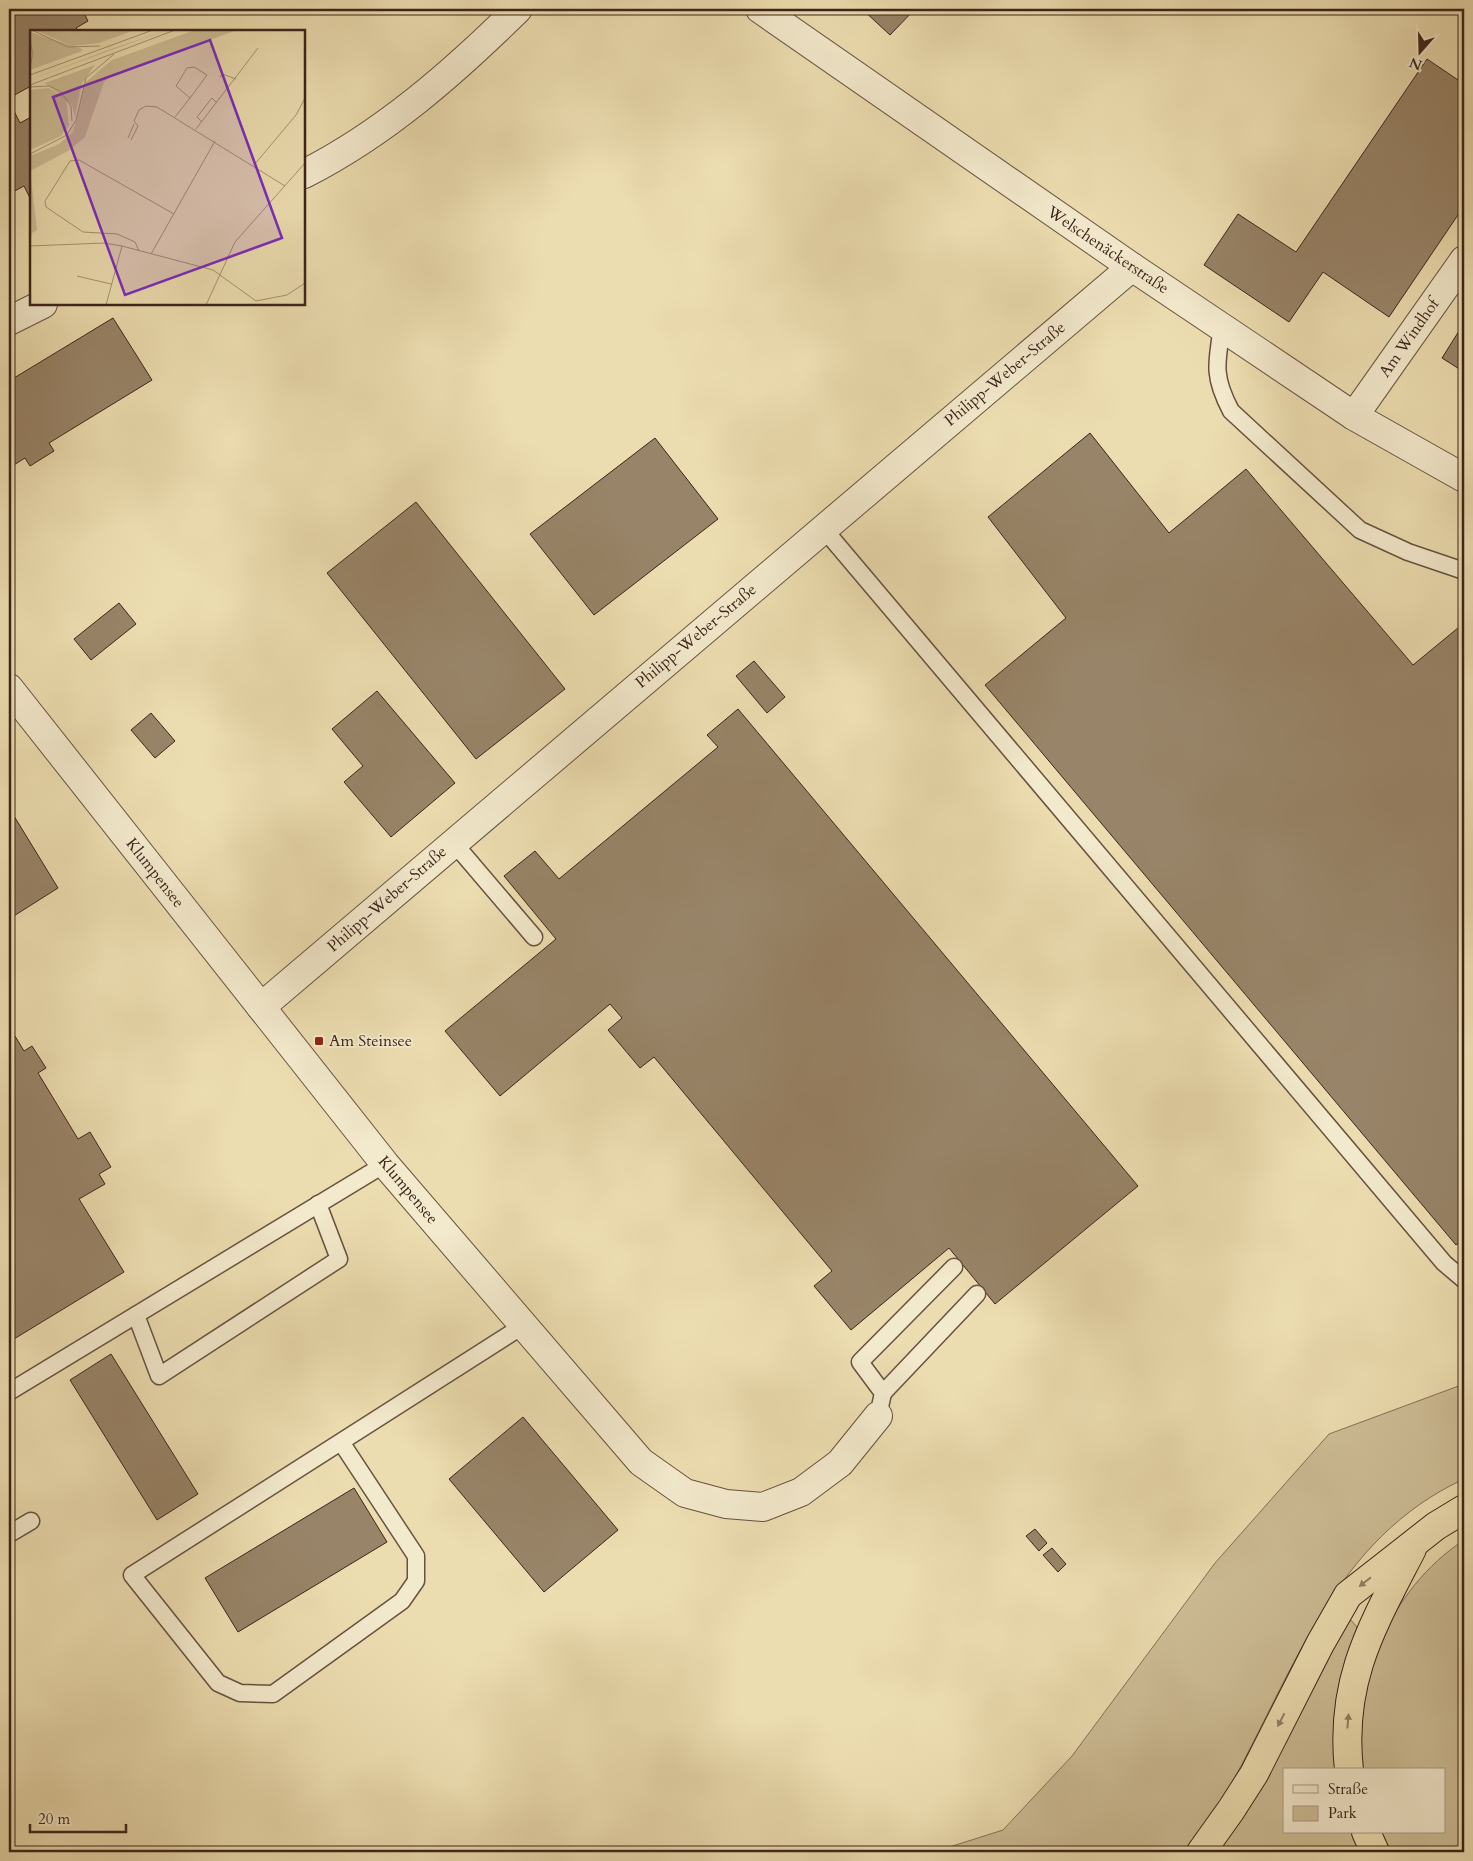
<svg xmlns="http://www.w3.org/2000/svg" width="1473" height="1861" font-family="Cardo,serif">
	<rect width="100%" height="100%" fill="#ecddb0"/>
	<filter id="stains"><feTurbulence type="fractalNoise" baseFrequency=".004" numOctaves="4"/><feColorMatrix values="0 0 0 0 .2 0 0 0 0 .09 0 0 0 0 .02 0 0 0 .5 -.17"/></filter>
	<radialGradient id="worn" r=".72"><stop offset=".6" stop-color="#630" stop-opacity="0"/><stop offset="1" stop-color="#630" stop-opacity=".3"/></radialGradient>
	<g fill="#cebe97" stroke="#857159">
		<path d="M1464 1384V1479C1334 1539 1294 1672 1229 1788L1212 1815 1183 1852H34L353 1847 940 1850 1003 1830 1072 1756 1215 1563 1329 1434Z"/>
		<path d="M1464 1540V1852H1390L1381 1832H1444V1770H1363C1353 1680 1388 1591 1464 1540Z"/>
		<path d="M1349 1618 1357 1627 1340 1682 1335 1712 1337 1770H1284V1832H1351L1359 1852H1218C1272 1780 1306 1697 1349 1618Z"/>
	</g>
	<g fill="#988468" stroke="#3c241b">
		<polygon points="9,9 82,9 88,21 76,28 78,31 31,31 31,86 9,98"/>
		<polygon points="862,9 915,9 890,35"/>
		<polygon points="1427,59 1464,84 1464,206 1389,317 1323,272 1289,322 1204,265 1238,214 1296,252"/>
		<polygon points="9,101 20,123 31,117 31,200 24,186 9,194"/>
		<polygon points="113,318 152,380 49,443 54,451 30,466 25,458 9,468 9,381"/>
		<polygon points="1464,323 1464,372 1442,358"/>
		<polygon points="1090,433 1169,533 1246,469 1413,665 1464,623 1464,1239 1456,1245 985,685 1066,618 988,517"/>
		<polygon points="655,438 718,519 594,615 530,534"/>
		<polygon points="416,502 565,689 476,759 327,573"/>
		<polygon points="119,603 136,624 91,660 74,639"/>
		<polygon points="754,661 785,697 767,713 736,676"/>
		<polygon points="377,691 455,783 391,837 344,782 363,766 332,729"/>
		<polygon points="738,709 1138,1186 995,1304 949,1248 851,1330 814,1286 832,1271 654,1057 640,1068 608,1030 622,1018 610,1004 500,1096 445,1031 556,939 504,876 535,851 559,879 718,747 707,735"/>
		<polygon points="151,713 175,741 155,758 131,730"/>
		<polygon points="14,816 58,888 9,919 9,820"/>
		<polygon points="15,1036 24,1051 32,1046 46,1068 38,1073 78,1139 90,1132 111,1167 99,1174 105,1184 79,1199 124,1272 9,1342 9,1040"/>
		<polygon points="111,1354 198,1494 157,1520 70,1380"/>
		<polygon points="523,1417 618,1530 544,1592 449,1479"/>
		<polygon points="354,1488 387,1542 238,1632 205,1578"/>
		<polygon points="1035,1529 1047,1543 1039,1551 1026,1536"/>
		<polygon points="1052,1548 1066,1564 1058,1572 1043,1555"/>
	</g>
	<g fill="none" stroke-linecap="round" stroke-linejoin="round">
		<defs>
			<g id="service">
				<path d="M1222 328C1216 364 1213 377 1231 411L1360 530 1408 552 1464 571"/>
				<polyline points="823,528 1444,1263 1464,1280"/>
				<polyline points="453,842 534,937"/>
				<polyline points="136,1315 159,1376 339,1259 318,1204"/>
				<polyline points="9,1392 385,1164"/>
				<polyline points="883,1393 977,1294"/>
				<polyline points="878,1416 883,1393 860,1362 954,1267"/>
				<polyline points="341,1442 416,1556 416,1581 402,1601 273,1694 240,1693 218,1683 132,1575 524,1325"/>
				<polyline points="9,1534 31,1521"/>
			</g>
			<g id="minor">
				<polyline points="760,9 1132,267 1354,416 1464,478"/>
				<polyline points="1354,416 1464,260"/>
				<polyline points="9,688 385,1164 641,1462 685,1493 726,1504 763,1507 801,1492 840,1463 878,1416"/>
				<polyline points="261,1007 1132,267"/>
			</g>
			<g id="tertiary">
				<path d="M304 174C385 133 454 72 518 9"/>
				<polyline points="9,321 43,304"/>
			</g>
			<g id="motorway">
				<path d="M1349 1770C1339 1680 1373 1625 1412 1549"/>
				<polyline points="1366,1832 1375,1852"/>
				<polyline points="1201,1852 1231,1810 1254,1774 1320,1644 1348,1595 1436,1526 1464,1509"/>
			</g>
		</defs>
		<use href="#service" stroke="#685240" stroke-width="19"/>
		<use href="#minor" stroke="#685240" stroke-width="30"/>
		<use href="#tertiary" stroke="#685240" stroke-width="30"/>
		<use href="#motorway" stroke="#3c241b" stroke-width="30"/>
		<use href="#service" stroke="#f3e9cc" stroke-width="16"/>
		<use href="#minor" stroke="#f3e9cc" stroke-width="28"/>
		<use href="#tertiary" stroke="#f3e9cc" stroke-width="28"/>
		<use href="#motorway" stroke="#ecddb0" stroke-width="28"/>
	</g>
	<defs><path id="oneway-solid" d="M-6-.8H1V-3.2L6.5 0L1 3.2V.8H-6Z" transform="scale(1.25)"/></defs>
	<g fill="#948066">
		<use href="#oneway-solid" transform="translate(1365 1582) rotate(142)"/>
		<use href="#oneway-solid" transform="translate(1281 1720) rotate(117)"/>
		<use href="#oneway-solid" transform="translate(1348 1721) rotate(-85)"/>
	</g>
	<rect fill="#8f2418" stroke="#f3e9cc" stroke-width="2" x="314" y="1036" width="10" height="10" rx="2.5"/>
	<g text-anchor="middle" dominant-baseline="central" stroke-width="4" stroke-linejoin="round" paint-order="stroke">
		<g font-size="16" fill="#3c241b" stroke="#f3e9cc">
			<text transform="translate(1108 250) rotate(34)">Welschenäckerstraße</text>
			<text transform="translate(1409 338) rotate(-55)">Am Windhof</text>
			<text transform="translate(1005 374) rotate(-40)">Philipp-Weber-Straße</text>
			<text transform="translate(696 636) rotate(-40)">Philipp-Weber-Straße</text>
			<text transform="translate(155 873) rotate(52)">Klumpensee</text>
			<text transform="translate(387 899) rotate(-41)">Philipp-Weber-Straße</text>
			<text transform="translate(408 1190) rotate(50)">Klumpensee</text>
		</g>
		<g font-size="16" fill="#3c241b" stroke="#f3e9cc" text-anchor="start">
			<text x="329" y="1041">Am Steinsee</text>
		</g>
	</g>
	<g transform="translate(30 30)">
		<rect width="275" height="275" fill="#ecddb0"/>
		<path d="M5 0H105L69 13 42 16ZM138 0 79 21 0 50 78 20ZM165 0H207L80 47 74 52 55 107 38 121 0 141 7 200 2 203 0 213V126L29 114 43 102 56 52 82 30ZM0 2 52 19V21L0 40ZM65 35 51 55 45 88 42 75 15 53ZM19 58 36 69 39 95 31 106 0 120V60Z" fill="#cebe97"/>
		<path fill="none" stroke="#a69374" stroke-width="1" d="M2 0 38 17 70 16M0 11 3 24 0 35M0 45 123 0M190 47 192 44 206 49M0 55 145 0M0 57 19 56 30 61 41 76 42 91M145 87 160 68 177 45 164 37 157 38 146 56 160 68M172 92 167 87 182 68 187 73M166 99 228 18M98 108 104 94M101 110 108 96 104 91 109 80 116 76 127 77 255 156M0 124 37 105 46 90 56 48 84 24M224 135 266 85 275 68M0 216 74 213 92 216 183 240 226 271 257 265 275 253M109 221 105 212 87 204 53 202 16 177 15 171 40 131 49 130 144 184M121 224 185 111M47 246 81 254M76 275 92 216M176 275 205 212 275 133"/>
		<path fill="#7b2cbf" fill-opacity="0.15" stroke="#7b2cbf" stroke-width="2.5" d="M180 10 252 208 95 265 23 67Z"/>
		<rect width="275" height="275" fill="none" stroke="#3c241b" stroke-width="2.5"/>
	</g>
	<rect width="1473" height="1861" fill="none" stroke="#ecddb0" stroke-width="30"/>
	<rect x="10" y="10" width="1453" height="1841" fill="none" stroke="#3c241b" stroke-width="2.5"/>
	<rect x="15" y="15" width="1443" height="1831" fill="none" stroke="#3c241b"/>
	<rect x="1283" y="1768" width="162" height="65" fill="#f3e9cc" stroke="#aa9a85"/>
	<rect x="1293" y="1785" width="25" height="8" fill="#f3e9cc" stroke="#aa9a85"/>
	<text x="1328" y="1794" font-size="15" fill="#3c241b">Straße</text>
	<rect x="1293" y="1806" width="25" height="15" fill="#cebe97" stroke="#aa9a85"/>
	<text x="1328" y="1818" font-size="15" fill="#3c241b">Park</text>
	<g transform="translate(1420 52) rotate(200)" stroke="#f3e9cc" stroke-width="4" paint-order="stroke">
	<path d="M0-4L9 19L0 12L-9 19Z" fill="#3c241b"/>
	<text y="-8" font-size="14" font-weight="bold" text-anchor="middle" fill="#3c241b">N</text>
	</g>
	<path d="M30 1824v8h96v-8" fill="none" stroke="#3c241b" stroke-width="2.5"/>
	<text x="38" y="1824" font-size="15" fill="#3c241b" stroke="#f3e9cc" stroke-width="4" paint-order="stroke">20 m</text>
	<rect width="100%" height="100%" filter="url(#stains)"/>
	<rect width="100%" height="100%" fill="url(#worn)"/>
</svg>
